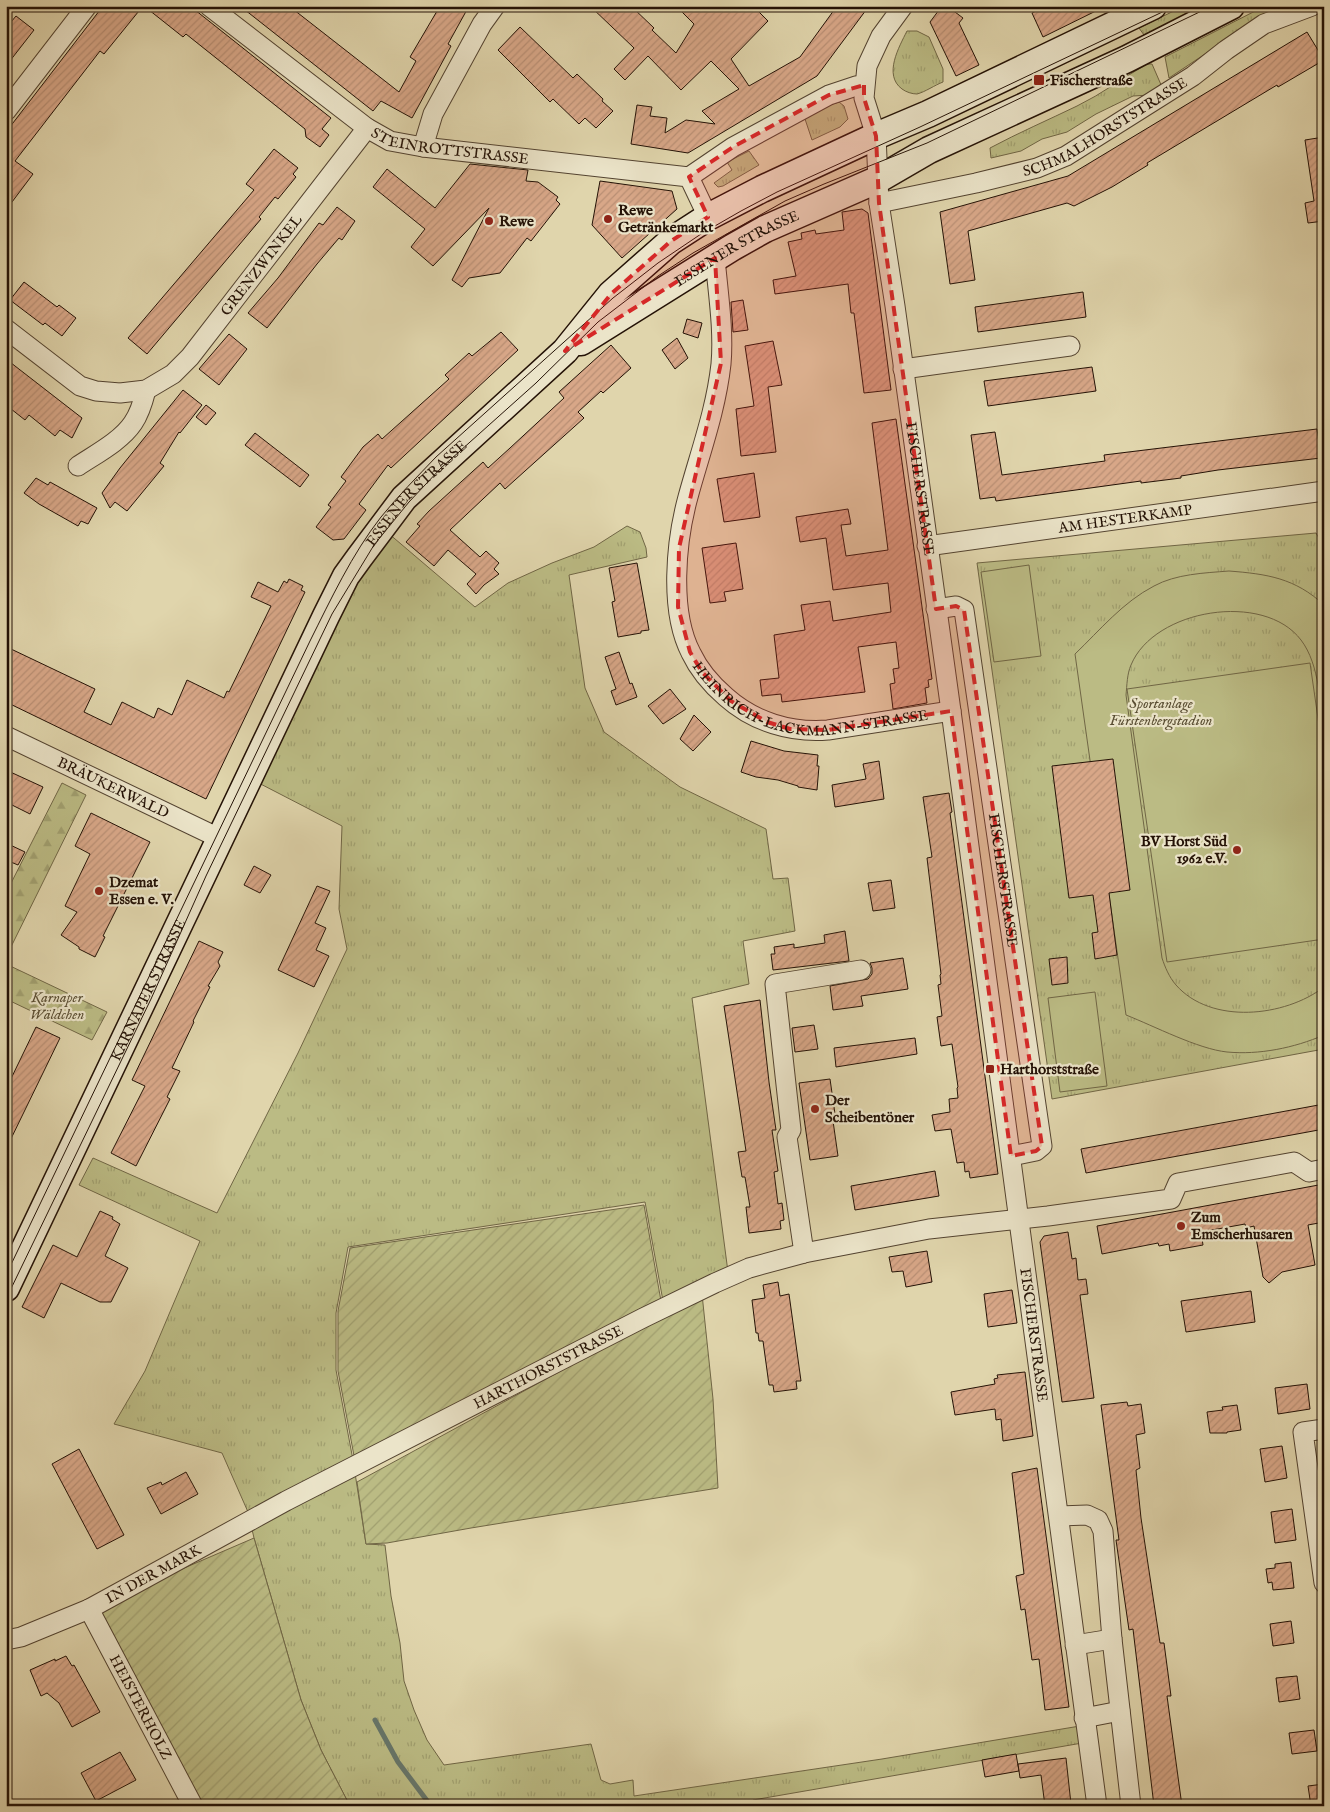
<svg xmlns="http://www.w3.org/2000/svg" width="1330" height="1812" font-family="'IM FELL English',serif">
	<defs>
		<pattern id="grass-tufts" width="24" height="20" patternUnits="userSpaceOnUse" patternTransform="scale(1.25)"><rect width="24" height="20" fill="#bbbb84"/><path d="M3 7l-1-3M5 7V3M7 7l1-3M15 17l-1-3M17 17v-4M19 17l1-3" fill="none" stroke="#a1a070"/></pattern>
		<pattern id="forest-firs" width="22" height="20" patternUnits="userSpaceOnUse" patternTransform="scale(1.25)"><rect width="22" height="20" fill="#bbbb84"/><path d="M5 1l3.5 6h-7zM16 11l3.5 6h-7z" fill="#a1a070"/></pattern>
		<pattern id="garden-furrows" width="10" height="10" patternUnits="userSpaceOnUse" patternTransform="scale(1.25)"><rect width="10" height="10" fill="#bbbb84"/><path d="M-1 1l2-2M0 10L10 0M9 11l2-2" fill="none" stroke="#a1a070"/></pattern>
		<pattern id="building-hatch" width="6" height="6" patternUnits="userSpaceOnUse" patternTransform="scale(1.25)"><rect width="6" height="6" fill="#d8a788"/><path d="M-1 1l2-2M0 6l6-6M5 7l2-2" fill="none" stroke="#b98f74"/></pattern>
	</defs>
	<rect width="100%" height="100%" fill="#e0d5ac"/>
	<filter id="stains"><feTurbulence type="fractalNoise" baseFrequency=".004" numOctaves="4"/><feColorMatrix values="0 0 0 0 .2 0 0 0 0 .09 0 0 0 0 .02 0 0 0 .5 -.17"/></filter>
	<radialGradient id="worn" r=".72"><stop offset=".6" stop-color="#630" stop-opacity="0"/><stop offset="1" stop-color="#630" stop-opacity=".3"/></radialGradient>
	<g fill="url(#grass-tufts)" stroke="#706645">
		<polygon points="1184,6 1202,6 1144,35 1139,28"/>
		<polygon points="1265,6 1292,6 1214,48 1169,78 1165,57"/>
		<path d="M907 31H917L929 37 943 69V82C935 85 925 92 917 94 912 94 906 92 902 89 883 75 899 47 907 31Z"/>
		<path d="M1147 64H1152L1162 87 1151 95 1133 96 1096 114 1067 132 1042 139 1021 151 991 158 990 148C1018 133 1048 120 1077 106 1102 94 1124 77 1147 64Z"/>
		<polygon points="839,102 844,106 848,119 840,127 812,140 805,119 827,106"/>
		<polygon points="749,151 759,165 723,186 718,187 714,183 732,170 727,162"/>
		<polygon points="627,526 640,532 646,548 647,557 569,575 585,688 604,732 680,787 766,829 773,879 788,878 795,931 743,941 749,984 692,998 728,1272 663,1301 645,1202 348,1247 336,1313 336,1370 353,1460 366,1544 385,1545 391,1596 400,1643 404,1681 414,1710 427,1740 444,1765 591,1744 601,1780 610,1784 633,1780 634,1796 882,1759 1086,1725 1088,1742 753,1800 754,1806 350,1806 321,1750 301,1700 254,1538 248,1512 222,1453 114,1424 145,1371 200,1241 79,1185 93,1158 217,1213 298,1053 347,949 339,909 342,826 249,778 381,527 475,607 508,583 552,563 594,547"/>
		<polygon points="1316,533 1324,547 1324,1049 1052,1099 977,563"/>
	</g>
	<g fill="url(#forest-firs)" stroke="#706645">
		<polygon points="62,783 86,795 6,957 6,893"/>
		<polygon points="6,964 107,1012 92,1040 6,999"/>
	</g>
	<g fill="url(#garden-furrows)" stroke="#706645">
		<polygon points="644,1205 661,1301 355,1461 338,1371 338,1311 350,1248"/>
		<polygon points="702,1294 713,1399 718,1488 471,1528 387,1543 366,1544 357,1482"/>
		<polygon points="254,1538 301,1700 321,1750 350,1806 193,1806 89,1609"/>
	</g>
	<g fill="#bbbb84" stroke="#706645">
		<polygon points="1029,565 1041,656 994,662 981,572"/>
		<path d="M1229 571C1267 574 1295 578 1324 605V735C1320 705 1320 665 1301 640 1264 591 1154 609 1131 665 1127 674 1127 685 1126 695L1162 958C1165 967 1169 977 1176 985 1211 1025 1285 1017 1324 987V1035C1294 1048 1259 1055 1227 1052 1198 1049 1154 1026 1126 1015L1075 654C1100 630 1123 602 1154 586 1176 574 1204 573 1229 571Z"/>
		<polygon points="1310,663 1324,760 1324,939 1167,962 1127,689"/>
		<polygon points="1095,992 1107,1086 1060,1092 1048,998"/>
	</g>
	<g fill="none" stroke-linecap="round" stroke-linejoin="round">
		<polyline stroke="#67766a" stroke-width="5" points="375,1720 398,1762 431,1806"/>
	</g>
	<g fill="url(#building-hatch)" stroke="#241206">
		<polygon points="103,6 143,6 104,54 100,51 15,161 33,174 6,210 6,132"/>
		<polygon points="144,6 190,6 331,118 322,129 329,135 320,147 306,137 305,129 186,34 183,37"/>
		<polygon points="240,6 289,6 399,92 416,61 410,57 440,6 469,6 448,44 451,46 412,118 381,101 373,111"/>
		<polygon points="590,6 631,6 654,28 652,30 676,53 694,24 676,6 753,6 768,21 731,59 749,86 800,57 837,6 869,6 817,76 688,153 631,144 637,105 652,107 650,116 667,118 665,133 686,120 715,124 702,111 739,89 711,61 681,90 648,56 625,80 614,69 634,48"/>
		<polygon points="942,6 947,6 963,18 959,23 979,65 956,76 930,22"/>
		<polygon points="1046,6 1106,6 1043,37 1032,13"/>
		<polygon points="16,16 34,30 6,66 6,28"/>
		<polygon points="520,27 573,78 577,74 603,99 602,101 613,111 596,128 585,118 579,124 553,99 550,102 498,50"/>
		<polygon points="1307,32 1324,60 1278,87 1277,85 1147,163 1148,165 1112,187 1074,206 1067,203 968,231 975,280 950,284 940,212 1068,176"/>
		<polygon points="1324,137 1324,221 1308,223 1305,203 1314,201 1305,140"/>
		<polygon points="274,149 298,168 293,174 296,177 278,199 275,197 259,217 261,219 147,354 128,338 254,190 246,184"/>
		<polygon points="470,164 528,170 526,181 538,182 558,197 556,200 560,204 531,241 527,238 500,273 469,278 462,287 452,280 489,208 433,266 411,247 425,229 373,187 387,169 435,208"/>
		<polygon points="600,181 672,191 677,209 622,258 592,225"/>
		<polygon points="337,207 355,221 342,240 339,238 317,264 267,328 248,313 278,278 319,223 323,225"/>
		<polygon points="862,209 868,213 891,390 864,393 854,313 851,313 848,284 775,294 773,280 796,276 788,242 802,239 801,233 815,230 816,234 844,230 842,212"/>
		<polygon points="24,282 57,307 59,305 76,318 62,336 45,323 43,325 10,300"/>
		<polygon points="1083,292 1086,317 978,332 975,307"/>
		<polygon points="743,300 748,330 733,332 731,302"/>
		<polygon points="687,319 702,323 698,338 683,333"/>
		<polygon points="501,332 518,350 391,468 388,465 359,504 366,510 344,539 333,540 316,527 331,507 328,505 346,481 341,477 363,447 378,434 382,439 449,379 445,375 469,353 472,356"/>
		<polygon points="229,334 247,349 219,385 199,369"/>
		<polygon points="677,338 688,358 675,369 662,350"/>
		<polygon points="773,341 782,385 768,387 776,452 741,456 736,409 754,406 745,346"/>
		<polygon points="611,345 631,368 603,393 601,391 578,412 584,418 505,489 500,483 450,530 480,557 486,551 499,563 494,569 499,574 484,585 476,594 467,584 476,574 448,550 434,566 406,542 420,526 417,524 429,511 483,462 488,468 510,448 564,398 559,392"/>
		<polygon points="6,359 82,418 72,438 60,430 55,436 29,415 25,420 6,405"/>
		<polygon points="1092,367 1096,391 988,406 984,381"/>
		<polygon points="183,390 202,405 180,433 179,432 160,463 164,466 127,511 115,502 110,508 102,493 120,468"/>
		<polygon points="206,405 216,413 206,425 196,417"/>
		<polygon points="896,419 932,679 928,680 929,687 925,688 927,703 893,709 890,684 895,683 893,669 899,668 896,642 858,647 865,692 782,702 781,694 762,696 760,680 779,678 774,635 805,630 801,605 830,601 833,621 891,612 888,583 833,590 826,538 800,542 796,517 848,509 851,524 841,525 846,556 888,550 872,423"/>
		<polygon points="1317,429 1321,458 1218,470 1181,476 1181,478 1141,483 1141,481 996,501 995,497 980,499 971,435 995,432 1002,475 1105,461 1104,455"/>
		<polygon points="255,433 309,475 300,487 245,445"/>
		<polygon points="754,473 760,517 724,522 717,479"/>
		<polygon points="36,478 48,485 50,482 97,508 88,524 81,521 78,526 39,504 24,493"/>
		<polygon points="736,543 743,589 724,592 726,601 710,603 702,548"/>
		<polygon points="637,563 649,630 641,631 641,633 618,637 612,602 615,601 609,568"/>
		<polygon points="289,579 303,586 301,590 305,592 206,799 6,702 6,658 11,649 95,689 84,712 111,725 122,702 154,718 158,708 172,715 187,680 224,698 227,691 229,692 271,606 251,597 258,582 278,592 284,581 287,583"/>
		<polygon points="619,652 630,684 632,683 637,697 616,705 611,691 616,689 605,657"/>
		<polygon points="670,689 686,709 663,724 648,706"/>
		<polygon points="694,715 711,732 693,751 680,739"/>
		<polygon points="751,741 784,751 818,755 817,766 819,766 817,790 798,787 798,786 778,780 756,777 741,772"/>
		<polygon points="1113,759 1130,890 1109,893 1117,955 1095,959 1092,933 1098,932 1093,895 1069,898 1052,766"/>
		<polygon points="879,761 884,799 835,807 832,785 866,779 863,764"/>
		<polygon points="6,770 43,787 30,814 6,802"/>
		<polygon points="949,793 952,812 950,813 998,1174 970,1178 969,1171 965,1172 964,1162 957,1163 951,1129 935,1131 932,1115 950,1112 949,1099 958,1098 957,1088 958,1087 952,1044 941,1046 937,1017 942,1016 938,985 941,984 940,975 941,974 927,858 932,857 923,797"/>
		<polygon points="91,813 150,842 103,936 105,937 95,957 79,949 79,947 61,935 77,912 65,906 90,854 75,846"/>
		<polygon points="6,843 25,852 18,865 6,860"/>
		<polygon points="254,866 271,875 260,893 244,885"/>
		<polygon points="891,880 895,908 873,911 868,883"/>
		<polygon points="317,886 330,891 315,923 326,928 316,950 329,956 314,987 278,970"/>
		<polygon points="845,931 849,961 773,970 771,954 775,954 774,947 794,944 794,948 825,943 824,935"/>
		<polygon points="199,941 223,952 218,962 220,966 208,986 210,987 193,1021 194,1022 172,1068 180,1071 167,1097 170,1099 136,1166 111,1153 145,1086 132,1080"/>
		<polygon points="1067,957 1068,983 1052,985 1049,959"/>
		<polygon points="903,958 908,989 861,996 863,1006 833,1010 830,986 868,979 872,974 872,968 870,963"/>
		<polygon points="760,1000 769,1082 776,1130 772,1130 778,1171 774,1172 778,1204 782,1203 784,1220 780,1221 781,1229 749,1233 746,1207 750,1207 745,1177 742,1177 738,1152 746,1151 724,1006"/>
		<polygon points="814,1025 818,1049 795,1052 792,1028"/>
		<polygon points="36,1027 60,1038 6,1149 6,1089"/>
		<polygon points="915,1038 917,1054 836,1067 834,1048"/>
		<polygon points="830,1079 835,1114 832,1114 838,1156 810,1160 799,1083"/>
		<polygon points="1324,1104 1324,1129 1086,1173 1081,1149"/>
		<polygon points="935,1171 939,1196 855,1210 851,1186"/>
		<polygon points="1324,1184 1324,1222 1308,1225 1315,1265 1282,1272 1269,1283 1263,1277 1254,1226 1246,1228 1245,1224 1201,1232 1203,1245 1170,1251 1169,1244 1159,1246 1158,1243 1102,1254 1097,1226"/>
		<polygon points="100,1211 113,1217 112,1219 120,1224 105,1256 128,1268 111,1302 100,1302 61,1283 44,1318 22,1307 53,1245 77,1257"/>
		<polygon points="1068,1232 1072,1259 1076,1258 1078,1280 1086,1279 1088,1294 1080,1295 1094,1398 1062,1402 1040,1242 1044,1236"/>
		<polygon points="927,1251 932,1282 906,1287 903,1271 892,1272 889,1257"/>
		<polygon points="778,1282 780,1296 789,1294 801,1381 796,1381 797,1389 774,1392 773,1385 769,1385 763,1341 759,1341 758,1333 756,1333 752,1300 765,1298 763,1285"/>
		<polygon points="1012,1290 1017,1323 988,1327 984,1294"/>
		<polygon points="1251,1291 1255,1322 1186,1332 1181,1301"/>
		<polygon points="1025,1372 1033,1436 1003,1441 1001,1419 996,1420 995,1409 955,1415 951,1392 995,1384 994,1379 998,1378 997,1375"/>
		<polygon points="1307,1384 1310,1409 1278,1414 1275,1388"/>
		<polygon points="1127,1402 1128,1406 1141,1404 1145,1433 1136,1435 1140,1468 1136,1470 1141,1518 1160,1643 1164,1643 1171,1696 1167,1696 1182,1806 1154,1806 1133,1629 1129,1630 1116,1540 1119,1540 1101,1405"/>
		<polygon points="1237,1405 1241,1430 1227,1432 1227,1433 1210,1433 1207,1412 1223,1410 1222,1407"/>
		<polygon points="1282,1446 1287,1478 1265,1482 1260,1449"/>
		<polygon points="79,1449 124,1535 97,1549 52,1464"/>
		<polygon points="1037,1468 1069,1707 1045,1710 1039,1659 1032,1660 1025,1609 1021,1610 1016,1576 1024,1574 1012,1473"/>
		<polygon points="186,1472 198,1494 161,1514 147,1488 161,1482 162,1485"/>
		<polygon points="1292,1509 1296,1540 1275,1543 1271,1512"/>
		<polygon points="1291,1562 1294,1588 1273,1590 1272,1582 1268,1583 1266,1569 1275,1568 1275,1564"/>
		<polygon points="1291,1621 1294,1643 1273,1646 1270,1624"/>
		<polygon points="66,1656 72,1666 74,1665 100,1712 72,1727 59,1703 47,1693 41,1696 30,1670 55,1659 55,1661"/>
		<polygon points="1297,1676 1300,1699 1279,1702 1276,1678"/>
		<polygon points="1314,1730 1317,1751 1292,1754 1289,1733"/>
		<polygon points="120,1752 136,1780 96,1801 81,1773"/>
		<polygon points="1016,1754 1019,1771 985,1777 982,1760"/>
		<polygon points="1066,1758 1071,1804 1045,1806 1041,1775 1020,1778 1018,1764"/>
		<polygon points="1324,1784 1324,1806 1311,1806 1308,1786"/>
	</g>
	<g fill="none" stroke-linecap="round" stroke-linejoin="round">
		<defs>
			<g id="minor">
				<path id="s1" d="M209 6 367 128 390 141 423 147 689 177 708 217"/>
				<path id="s2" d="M903 6 881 36 867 66 864 98 876 136 879 203 895 306 951 711 1097 1806"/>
				<polyline points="6,111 87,6"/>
				<polyline points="423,147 433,114 482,24 495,6"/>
				<polyline points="689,177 733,147 829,95 856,86 864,85"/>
				<path id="s3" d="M879 203 976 183 1037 168 1066 156 1193 76 1226 50 1264 24 1312 6"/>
				<path id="s4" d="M715 258C718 293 724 330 721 364 716 410 700 453 688 497 676 541 669 611 691 653 699 670 712 685 726 697 754 722 791 733 828 730L951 711"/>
				<path id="s5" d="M6 329 80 386 96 391 120 393 146 390 173 374 190 357 367 128"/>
				<polyline points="903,369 1070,346"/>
				<path d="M78 466C96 454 121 441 133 423 140 413 143 402 146 390"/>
				<path id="s6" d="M927 546 1324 491"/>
				<path id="s7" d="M936 609 956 606 964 610 1042 1146 1036 1151 1011 1156"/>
				<path id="s8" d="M6 736 219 838"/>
				<polyline points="804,1253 787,1137 791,1130 775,984 861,970"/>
				<polyline points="1324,1429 1303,1432 1324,1583"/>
				<polyline points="1059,1516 1087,1515 1098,1520 1103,1531 1112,1639 1131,1806"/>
				<path id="s9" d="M89 1609 193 1806"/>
				<path id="s10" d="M6 1640 21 1637 89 1609 286 1501 643 1318 715 1283 749 1268 804 1253 929 1229 1048 1216 1171 1199 1178 1183 1294 1162 1309 1172 1324 1169"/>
				<polyline points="1075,1645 1112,1639"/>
				<polyline points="1084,1718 1120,1711"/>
			</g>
			<g id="secondary">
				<path id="s11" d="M581 342 733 247 765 229 879 179 929 150 1127 59 1231 6"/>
				<path id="s12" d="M6 1288 326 616 346 576 359 558 404 498 565 351 611 294 671 241 708 217 762 189 876 136 928 114 1153 6"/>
			</g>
		</defs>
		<use href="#minor" stroke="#534330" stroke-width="21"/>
		<use href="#secondary" stroke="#241206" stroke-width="29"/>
		<use href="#minor" stroke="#ebe4c9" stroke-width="19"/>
		<use href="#secondary" stroke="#ebe4c9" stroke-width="26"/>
		<g stroke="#241206" stroke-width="1">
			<path d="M6 1275 310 641C331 599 352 554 381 517 398 496 417 477 436 457L613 298 658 263 701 234 741 211 777 192 920 127 1175 6"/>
			<polyline points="6,1299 151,999 206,876 332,614 374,545 409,502 441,468 536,383 598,322 658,276 693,253 785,201 824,184 927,143 1212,6"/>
		</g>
	</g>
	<path fill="#d62828" fill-opacity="0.2" stroke="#d62828" stroke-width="4" stroke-dasharray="10 6" stroke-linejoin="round" d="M864 85V98L876 136 879 203 936 609 956 606 964 610 1042 1146 1036 1151 1011 1156 951 711 828 730 790 729 767 722 731 701 702 672 690 652 678 607 679 548 721 363 715 258 565 351 611 294 671 241 708 217 689 177 733 147 829 95Z"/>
	<g fill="#8f2418" stroke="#ebe4c9" stroke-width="2">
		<rect x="1033" y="74" width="12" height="12" rx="2.5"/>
		<circle cx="608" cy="219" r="5"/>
		<circle cx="489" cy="221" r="5"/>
		<circle cx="1237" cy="850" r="5"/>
		<circle cx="99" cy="891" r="5"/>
		<rect x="985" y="1064" width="10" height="10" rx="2.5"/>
		<circle cx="815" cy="1109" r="5"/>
		<circle cx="1181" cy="1226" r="5"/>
	</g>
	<g text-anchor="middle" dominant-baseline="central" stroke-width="4.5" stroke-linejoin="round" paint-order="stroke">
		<g font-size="15" font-weight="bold" fill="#241206" stroke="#ebe4c9" text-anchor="start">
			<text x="1050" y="80">Fischerstraße</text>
			<text x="618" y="210">Rewe<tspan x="618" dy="17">Getränkemarkt</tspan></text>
			<text x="499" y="221">Rewe</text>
			<text x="1227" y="841" text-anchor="end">BV Horst Süd<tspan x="1227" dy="17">1962 e.V.</tspan></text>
			<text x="109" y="882">Dzemat<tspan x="109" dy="17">Essen e. V.</tspan></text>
			<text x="1000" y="1069">Harthorststraße</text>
			<text x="825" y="1100">Der<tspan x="825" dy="17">Scheibentöner</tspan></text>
			<text x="1191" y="1217">Zum<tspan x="1191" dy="17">Emscherhusaren</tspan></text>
		</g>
		<g font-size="15" fill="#241206" stroke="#ebe4c9">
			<text stroke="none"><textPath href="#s3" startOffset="241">SCHMALHORSTSTRASSE</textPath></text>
			<text stroke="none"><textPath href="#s1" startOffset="286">STEINROTTSTRASSE</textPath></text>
			<text stroke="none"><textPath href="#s11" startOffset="182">ESSENER STRASSE</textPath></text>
			<text stroke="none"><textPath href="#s5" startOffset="332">GRENZWINKEL</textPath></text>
			<text stroke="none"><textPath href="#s2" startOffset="498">FISCHERSTRASSE</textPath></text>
			<text stroke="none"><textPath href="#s12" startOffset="898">ESSENER STRASSE</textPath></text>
			<text stroke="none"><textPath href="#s6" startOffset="200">AM HESTERKAMP</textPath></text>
			<text stroke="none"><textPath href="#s4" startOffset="542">HEINRICH-LACKMANN-STRASSE</textPath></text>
			<text stroke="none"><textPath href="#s8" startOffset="119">BRÄUKERWALD</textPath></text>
			<text stroke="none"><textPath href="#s7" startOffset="302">FISCHERSTRASSE</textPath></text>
			<text stroke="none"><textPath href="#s12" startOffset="330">KARNAPER STRASSE</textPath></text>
			<text stroke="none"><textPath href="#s2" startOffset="1352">FISCHERSTRASSE</textPath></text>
			<text stroke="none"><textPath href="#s10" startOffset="608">HARTHORSTSTRASSE</textPath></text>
			<text stroke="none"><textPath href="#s10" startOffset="162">IN DER MARK</textPath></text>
			<text stroke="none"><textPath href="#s9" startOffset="111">HEISTERHOLZ</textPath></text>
		</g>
		<g font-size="15" font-style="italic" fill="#594d32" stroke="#ebe4c9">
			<text x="1161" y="703">Sportanlage<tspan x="1161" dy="17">Fürstenbergstadion</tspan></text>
			<text x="57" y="997">Karnaper<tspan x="57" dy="17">Wäldchen</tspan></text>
		</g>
	</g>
	<rect width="1330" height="1812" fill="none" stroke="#e0d5ac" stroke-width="25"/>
	<rect x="8" y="8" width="1315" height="1797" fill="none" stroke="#241206" stroke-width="2.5"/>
	<rect x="12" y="12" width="1305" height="1787" fill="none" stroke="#241206"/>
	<rect width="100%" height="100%" filter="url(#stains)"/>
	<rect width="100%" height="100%" fill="url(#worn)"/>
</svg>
